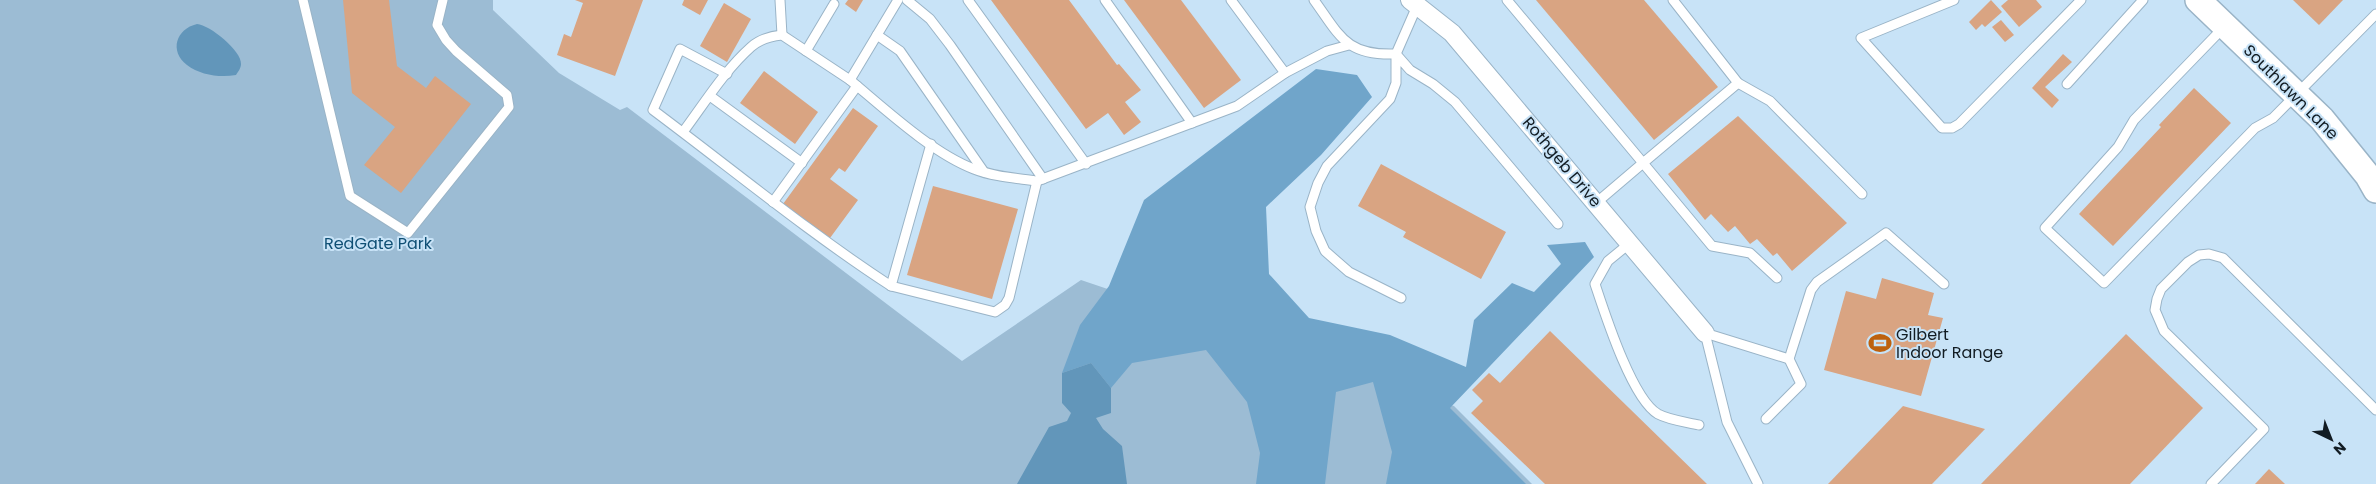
<svg xmlns="http://www.w3.org/2000/svg" width="2376" height="484" font-family="Poppins,sans-serif">
	<rect width="100%" height="100%" fill="#c8e3f7"/>
	<polygon fill="#9cbcd4" points="0,0 493,0 493,10 559,73 620,110 627,107 962,361 1081,280 1454,406 1532,484 0,484"/>
	<polygon fill="#70a5ca" points="1316,69 1357,75 1372,97 1321,155 1266,207 1269,274 1309,318 1390,335 1466,367 1474,320 1512,283 1534,292 1561,264 1547,245 1585,242 1594,257 1450,408 1526,484 1386,484 1392,452 1373,382 1336,392 1325,484 1256,484 1260,453 1247,402 1206,350 1132,363 1111,388 1091,363 1062,373 1080,325 1109,286 1144,200"/>
	<g fill="#6296ba">
		<path d="M197 24C210 25 242 51 241 64 241 68 238 72 236 75 220 78 200 75 187 65 169 51 176 29 197 24Z"/>
		<polygon points="1091,363 1111,388 1111,413 1096,418 1103,429 1122,446 1127,484 1017,484 1049,427 1067,421 1071,413 1062,403 1062,373"/>
	</g>
	<g fill="#d9a482">
		<polygon points="343,0 389,0 397,66 426,88 435,76 471,104 401,193 364,165 395,127 352,93"/>
		<polygon points="575,0 643,0 615,76 557,55 564,34 571,37 583,3"/>
		<polygon points="684,0 708,0 700,15 682,5"/>
		<polygon points="848,0 863,0 856,12 845,4"/>
		<polygon points="991,0 1069,0 1117,65 1119,64 1141,90 1125,102 1141,122 1124,135 1108,113 1086,129"/>
		<polygon points="1124,0 1181,0 1241,80 1204,108"/>
		<polygon points="1536,0 1644,0 1718,87 1654,140"/>
		<polygon points="1991,0 2002,12 1985,27 1982,24 1976,30 1969,22"/>
		<polygon points="2008,0 2036,0 2042,7 2019,27 2001,6"/>
		<polygon points="2293,0 2343,0 2319,25"/>
		<polygon points="724,3 751,19 727,62 700,46"/>
		<polygon points="2001,20 2014,35 2005,42 1992,27"/>
		<polygon points="2063,54 2072,62 2045,87 2059,100 2052,108 2032,88"/>
		<polygon points="764,71 818,112 795,144 740,103"/>
		<polygon points="2194,88 2231,123 2113,246 2079,214 2161,127 2159,125"/>
		<polygon points="853,108 878,126 845,172 839,168 830,179 858,200 830,238 783,204"/>
		<polygon points="1738,116 1847,223 1792,271 1777,253 1773,256 1757,239 1750,244 1735,226 1728,232 1711,214 1705,220 1668,174"/>
		<polygon points="1381,164 1506,232 1481,279 1403,237 1406,232 1358,206"/>
		<polygon points="933,186 1018,209 992,299 907,275"/>
		<polygon points="1882,278 1934,293 1928,315 1943,318 1921,396 1824,370 1846,291 1876,299"/>
		<polygon points="1550,331 1707,484 1545,484 1471,413 1483,401 1472,390 1489,373 1500,383"/>
		<polygon points="2126,334 2203,408 2130,484 1981,484"/>
		<polygon points="1903,406 1985,429 1932,484 1828,484"/>
		<polygon points="2269,469 2285,484 2255,484"/>
	</g>
	<g fill="none" stroke-linecap="round" stroke-linejoin="round">
		<defs>
			<g id="lane">
				<polyline points="303,0 350,196 408,233 509,107 507,95 456,51 446,40 437,25 443,0"/>
				<polyline points="780,0 782,35"/>
				<path d="M898 0 850 80C885 109 932 153 974 169 994 177 1016 178 1037 181L1237 106 1285 73 1327 51 1349 45"/>
				<polyline points="907,0 930,19 950,45 1043,179"/>
				<polyline points="968,0 1086,164"/>
				<polyline points="1105,0 1192,123"/>
				<polyline points="1231,0 1285,73"/>
				<path d="M1314 0C1340 36 1346 56 1396 54L1417 6"/>
				<polyline points="1507,0 1643,163 1738,83 1673,0"/>
				<polyline points="1954,0 1861,38 1942,128 1952,128 1959,124 2081,0"/>
				<polyline points="2225,26 2134,120 2118,147 2045,228 2104,283 2255,128 2273,118 2376,14"/>
				<polyline points="877,35 900,51 984,172"/>
				<polyline points="806,51 834,4"/>
				<path d="M727 74 680 49 653 110C732 169 808 232 891 286"/>
				<polyline points="1738,83 1770,101 1862,194"/>
				<polyline points="2067,84 2143,0"/>
				<polyline points="710,96 802,163"/>
				<path d="M683 132C704 104 724 71 751 47 760 39 771 36 782 35L850 80"/>
				<polyline points="931,144 891,286 995,312 1005,305 1009,298 1037,181"/>
				<polyline points="773,202 857,86"/>
				<polyline points="1596,203 1643,163 1712,246 1750,253 1777,278"/>
				<path d="M1630 243 1608 261 1595 284C1605 314 1632 399 1658 414 1669 420 1686 422 1699 425"/>
				<polyline points="1401,298 1349,272 1325,251 1316,231 1310,207 1318,183 1327,166 1390,99 1396,83 1396,54 1410,70 1433,84 1455,102 1558,224"/>
				<polyline points="1705,333 1789,359 1811,290 1817,282 1886,233 1944,284"/>
				<polyline points="1705,333 1727,422 1758,484"/>
				<polyline points="1766,419 1801,384 1789,359"/>
				<polyline points="2211,484 2264,429 2164,331 2155,310 2157,299 2161,289 2188,262 2199,255 2209,254 2223,258 2376,410"/>
			</g>
			<polyline id="street" points="1410,0 1452,33 1705,333"/>
			<polyline id="secondary" points="2198,0 2322,119 2368,176 2376,190"/>
		</defs>
		<use href="#lane" stroke="#9ab4c7" stroke-width="11"/>
		<use href="#street" stroke="#9ab4c7" stroke-width="20"/>
		<use href="#secondary" stroke="#9ab4c7" stroke-width="28"/>
		<use href="#lane" stroke="#fff" stroke-width="9"/>
		<use href="#street" stroke="#fff" stroke-width="18"/>
		<use href="#secondary" stroke="#fff" stroke-width="25"/>
	</g>
	<defs>
		<symbol id="stadium-bare" viewBox="-9 -9 18 18"><path d="M0-5a6.5 5 0 1 0 0 10a6.5 5 0 1 0 0-10ZM-3.5-1.8h7v3.6h-7Z" fill="#bd610f" stroke="#c8e3f7" stroke-width="2.5" paint-order="stroke"/></symbol>
	</defs>
	<g fill-rule="evenodd">
		<use href="#stadium-bare" x="1864" y="327" width="32" height="32"/>
	</g>
	<g text-anchor="middle" dominant-baseline="central" stroke-width="4" stroke-linejoin="round" paint-order="stroke">
		<g font-size="16" fill="#121c23" stroke="#c8e3f7">
			<text transform="translate(2291 92) rotate(45)">Southlawn Lane</text>
			<text transform="translate(1562 162) rotate(50)">Rothgeb Drive</text>
		</g>
		<g font-size="16" fill="#0f4f74" stroke="#c8e3f7">
			<text x="378" y="243">RedGate Park</text>
		</g>
		<g font-size="16" fill="#121c23" stroke="#c8e3f7" text-anchor="start">
			<text x="1896" y="334">Gilbert<tspan x="1896" dy="18">Indoor Range</tspan></text>
		</g>
	</g>
	<g transform="translate(2331 439) rotate(137)" stroke="#c8e3f7" stroke-width="4" paint-order="stroke">
	<path d="M0-4L9 19L0 12L-9 19Z" fill="#121c23"/>
	<text y="-8" font-size="14" font-weight="bold" text-anchor="middle" fill="#121c23">N</text>
	</g>
</svg>
